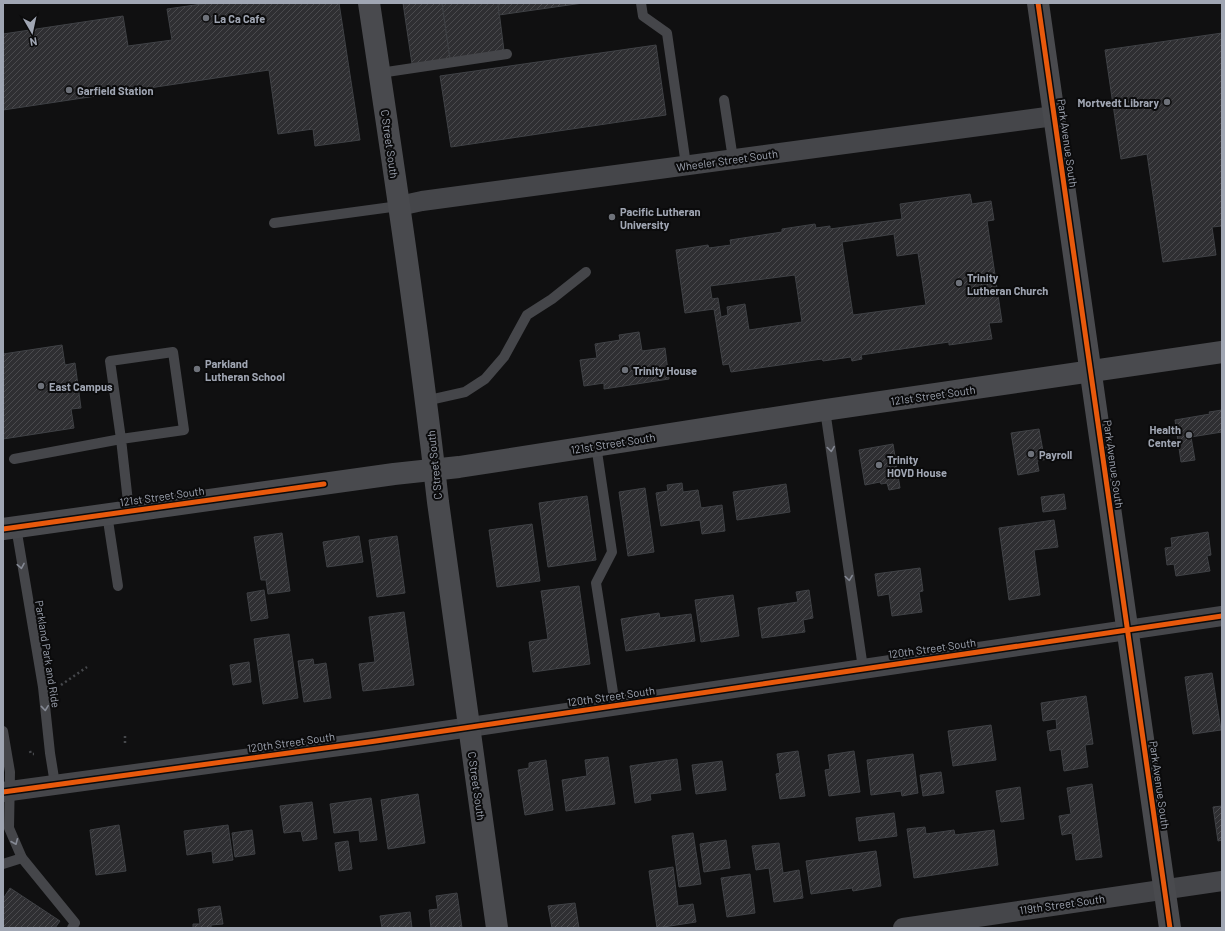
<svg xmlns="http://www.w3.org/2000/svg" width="1225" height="931" font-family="Barlow,sans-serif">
	<defs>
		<pattern id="building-hatch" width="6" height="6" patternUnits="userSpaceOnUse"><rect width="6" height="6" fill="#2f2f32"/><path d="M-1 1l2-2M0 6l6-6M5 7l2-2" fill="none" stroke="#4a4a4d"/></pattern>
	</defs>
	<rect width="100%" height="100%" fill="#101011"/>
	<g fill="url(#building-hatch)" stroke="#3f4145" fill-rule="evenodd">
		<polygon points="209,3 339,3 360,140 315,146 313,129 278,134 269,70 3,110 3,34 123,16 128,46 172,40 167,9"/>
		<polygon points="403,3 442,3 450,59 412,64"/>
		<polygon points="442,3 498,3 504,51 450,59"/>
		<polygon points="498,3 583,3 499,15"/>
		<polygon points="1222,33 1222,226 1212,227 1216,255 1163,262 1147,154 1121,159 1105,50"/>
		<polygon points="656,45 666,115 451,147 440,76"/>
		<path d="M970 194 972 204 991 201 994 220 987 221 1002 322 989 323 992 339 949 345V342L861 355 862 359 852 361 851 357 823 361 822 359 731 372 729 364 723 365 714 309 685 313 676 250 708 245 709 248 731 245 730 240 782 232V229L815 224 816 228 830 226V229L902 219 900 204ZM894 234 897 256 918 253 926 305 853 315 842 242ZM795 275 802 322 749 330 745 304 727 307 728 315 721 317 718 298 712 299 710 286Z"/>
		<polygon points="639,332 642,351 665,348 669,379 604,389 604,383 584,386 580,360 597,358 595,344 620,340 619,335"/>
		<polygon points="62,345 65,365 75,363 81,408 71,409 74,428 3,439 3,354"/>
		<polygon points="1222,410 1222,432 1191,437 1195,460 1181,462 1175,420 1210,414 1209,412"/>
		<polygon points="1039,429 1043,451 1047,451 1048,459 1037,461 1039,471 1018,475 1011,433"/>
		<polygon points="893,444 900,488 889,490 887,483 881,484 880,482 865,485 859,450"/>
		<polygon points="682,483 683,492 698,490 701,508 722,505 725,531 702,534 700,520 661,526 656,493 668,491 667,485"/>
		<polygon points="786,484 790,512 737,520 733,492"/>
		<polygon points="645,488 654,552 628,556 619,492"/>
		<polygon points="1064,494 1066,509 1043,512 1041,497"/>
		<polygon points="587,496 596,560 548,567 539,503"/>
		<polygon points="1054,520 1058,547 1034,550 1040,595 1009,600 999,528"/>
		<polygon points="532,524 540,581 497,587 489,530"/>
		<polygon points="1208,532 1211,555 1207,556 1210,571 1176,576 1174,564 1167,565 1165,548 1172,547 1171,538"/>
		<polygon points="282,533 290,591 268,594 266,580 261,580 254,537"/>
		<polygon points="359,536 363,562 327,567 323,542"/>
		<polygon points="397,536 405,593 377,597 369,540"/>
		<polygon points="920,568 923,591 919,592 922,612 892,616 889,594 878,596 875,574"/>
		<polygon points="579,586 590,664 533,672 529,642 548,639 541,591"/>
		<polygon points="264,590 268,618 251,621 247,593"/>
		<polygon points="809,590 813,618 803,620 805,632 762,638 758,608 798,602 796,592"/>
		<polygon points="733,595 739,636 701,642 695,600"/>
		<polygon points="404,612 414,685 363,691 359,664 375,662 369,617"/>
		<polygon points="659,613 660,618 691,614 695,641 626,651 621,619"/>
		<polygon points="289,634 298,698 263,704 254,639"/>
		<polygon points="313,659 314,665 326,663 331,698 304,702 298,661"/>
		<polygon points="249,662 251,682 233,685 230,665"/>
		<polygon points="1212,673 1221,730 1193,734 1185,677"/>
		<polygon points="1086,696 1093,744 1085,745 1088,767 1064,771 1061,749 1050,751 1047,731 1057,729 1056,719 1043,721 1041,703"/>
		<polygon points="991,725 996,760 953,766 948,731"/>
		<polygon points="798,751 805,796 780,799 776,774 780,773 777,754"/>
		<polygon points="854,751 860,792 829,796 825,770 830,769 828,755"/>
		<polygon points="913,754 918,793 902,796 901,791 871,795 867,760"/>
		<polygon points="608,757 615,804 566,811 562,780 587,776 585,760"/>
		<polygon points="677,759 681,790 650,794 651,800 635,803 630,766"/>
		<polygon points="546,760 553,810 525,815 518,770 529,768 529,763"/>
		<polygon points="722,761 726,790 696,794 692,765"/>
		<polygon points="941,772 944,793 923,796 920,775"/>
		<polygon points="1092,784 1102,857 1076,860 1072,833 1062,835 1059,816 1071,814 1067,788"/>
		<polygon points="1020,787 1024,819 1001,822 996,791"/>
		<polygon points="418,794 425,843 388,849 381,800"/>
		<polygon points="371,798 377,840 360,842 359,830 334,833 330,804"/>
		<polygon points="312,802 317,839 303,841 301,831 284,833 280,806"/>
		<polygon points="1222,806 1222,840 1218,841 1213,807"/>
		<polygon points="894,813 897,836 859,841 856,818"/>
		<polygon points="119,825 126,871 96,875 90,830"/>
		<polygon points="228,825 233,860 213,863 212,851 187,855 184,831"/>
		<polygon points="925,827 926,834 954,830 955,835 994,830 998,865 914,878 907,829"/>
		<polygon points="252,830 255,854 235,857 232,833"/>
		<polygon points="693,833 701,884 679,887 672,836"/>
		<polygon points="726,840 730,868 704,872 700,844"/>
		<polygon points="348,841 352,869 339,871 335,843"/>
		<polygon points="779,843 783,873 799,870 803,898 774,902 769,868 756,870 752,846"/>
		<polygon points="876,851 881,886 853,891 852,888 811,894 806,861"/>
		<polygon points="673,867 678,906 693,904 696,922 657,928 649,871"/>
		<polygon points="750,874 755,913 727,917 721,878"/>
		<polygon points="10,888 60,921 55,928 3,928 3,899"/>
		<polygon points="457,893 462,928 431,928 429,910 438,909 436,896"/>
		<polygon points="575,903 579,928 552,928 548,906"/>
		<polygon points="220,906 223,924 211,925 211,928 193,928 193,924 200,924 198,909"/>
		<polygon points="410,912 412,928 382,928 380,916"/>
	</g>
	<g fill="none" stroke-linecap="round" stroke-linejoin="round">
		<g stroke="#46484c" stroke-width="2.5" stroke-dasharray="2 3" stroke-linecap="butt">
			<polyline points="61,685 87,667"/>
			<polyline points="125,736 125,744"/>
			<polyline points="30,751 31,754 34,754"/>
		</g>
		<g stroke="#45464a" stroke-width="10">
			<polyline points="641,3 643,16 667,33 686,165"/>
			<polyline points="380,73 507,54"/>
			<polyline points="724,100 733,159"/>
			<polyline points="274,223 399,206"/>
			<polyline points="425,401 465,392 485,379 504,357 527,315 552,299 586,272"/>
			<polyline points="825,410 863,668"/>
			<polyline points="596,445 612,552 596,583 615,705"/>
			<polyline points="14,459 121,439 110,361 173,352 184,430 121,439 129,511"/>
			<polyline points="107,514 118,586"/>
			<polyline points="16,527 43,687 50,753 55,784"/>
			<polyline points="3,731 10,772 9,828 22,858 75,923 72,928"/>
			<polyline points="3,864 22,858"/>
		</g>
		<g stroke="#45464a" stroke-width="20">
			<polyline points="399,206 422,201 1054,116"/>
			<polyline points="3,792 376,741 1222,616"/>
			<polyline points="903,928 1222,881"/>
		</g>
		<g stroke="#494a4e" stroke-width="22">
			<path d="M369 3C394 169 419 335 438 502L497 928"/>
			<polyline points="1038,3 1170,928"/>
			<polyline points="3,529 394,474 459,467 825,410 1222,352"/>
		</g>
		<defs>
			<g id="cycleway">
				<polyline points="1038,3 1170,928"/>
				<polyline points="3,529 324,484"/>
				<polyline points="3,792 376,741 1222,616"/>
			</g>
		</defs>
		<use href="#cycleway" stroke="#0b0b0c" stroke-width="8"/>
		<use href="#cycleway" stroke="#e8590c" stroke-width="5"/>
	</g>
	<defs><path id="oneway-chevron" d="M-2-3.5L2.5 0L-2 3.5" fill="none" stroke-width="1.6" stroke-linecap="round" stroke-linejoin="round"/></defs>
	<g stroke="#858994">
		<use href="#oneway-chevron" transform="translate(831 449) rotate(82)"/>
		<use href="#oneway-chevron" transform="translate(21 566) rotate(80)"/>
		<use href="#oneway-chevron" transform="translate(849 578) rotate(82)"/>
		<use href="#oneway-chevron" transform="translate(45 708) rotate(84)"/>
		<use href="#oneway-chevron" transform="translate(15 842) rotate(67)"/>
	</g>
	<g fill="#6e727a" stroke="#0b0b0c" stroke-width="1.5">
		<circle cx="206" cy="18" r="4"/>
		<circle cx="69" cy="90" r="4"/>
		<circle cx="1167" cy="102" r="4"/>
		<circle cx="612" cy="217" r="4"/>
		<circle cx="959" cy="283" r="4"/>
		<circle cx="197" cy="369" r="4"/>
		<circle cx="625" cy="370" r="4"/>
		<circle cx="41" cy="386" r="4"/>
		<circle cx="1189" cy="435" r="4"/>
		<circle cx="1031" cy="454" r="4"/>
		<circle cx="879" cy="465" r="4"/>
	</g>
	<g text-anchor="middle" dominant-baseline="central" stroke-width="4" stroke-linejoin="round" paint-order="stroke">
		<g font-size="11" font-weight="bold" fill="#a0a6b3" stroke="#0b0b0c" text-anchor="start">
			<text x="214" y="18">La Ca Cafe</text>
			<text x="77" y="90">Garfield Station</text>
			<text x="1159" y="102" text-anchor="end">Mortvedt Library</text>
			<text x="620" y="211">Pacific Lutheran<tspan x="620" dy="13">University</tspan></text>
			<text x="967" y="277">Trinity<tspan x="967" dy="13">Lutheran Church</tspan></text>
			<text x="205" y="363">Parkland<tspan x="205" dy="13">Lutheran School</tspan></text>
			<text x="633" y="370">Trinity House</text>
			<text x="49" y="386">East Campus</text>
			<text x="1181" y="429" text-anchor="end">Health<tspan x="1181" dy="13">Center</tspan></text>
			<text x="1039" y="454">Payroll</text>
			<text x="887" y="459">Trinity<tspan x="887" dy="13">HOVD House</tspan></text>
		</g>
		<g font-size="11" fill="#a0a6b3" stroke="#0b0b0c">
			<text transform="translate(1068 143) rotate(82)">Park Avenue South</text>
			<text transform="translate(390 144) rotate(82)">C Street South</text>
			<text transform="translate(727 160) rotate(-8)">Wheeler Street South</text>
			<text transform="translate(933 395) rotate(-8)">121st Street South</text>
			<text transform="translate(613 443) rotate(-9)">121st Street South</text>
			<text transform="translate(1114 464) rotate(82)">Park Avenue South</text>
			<text transform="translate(434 465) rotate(-96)">C Street South</text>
			<text transform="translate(162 496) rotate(-8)">121st Street South</text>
			<text transform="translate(932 648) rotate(-8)">120th Street South</text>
			<text transform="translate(48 654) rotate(81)">Parkland Park and Ride</text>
			<text transform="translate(611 696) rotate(-8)">120th Street South</text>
			<text transform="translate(291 742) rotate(-8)">120th Street South</text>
			<text transform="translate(1160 785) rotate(82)">Park Avenue South</text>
			<text transform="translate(477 786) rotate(82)">C Street South</text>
			<text transform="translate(1062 904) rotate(-8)">119th Street South</text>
		</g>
	</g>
	<rect width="1225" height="931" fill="none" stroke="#a0a6b3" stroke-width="8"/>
	<g transform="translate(32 32) rotate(171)" stroke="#0b0b0c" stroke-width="3" paint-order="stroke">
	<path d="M0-3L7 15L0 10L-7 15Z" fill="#a0a6b3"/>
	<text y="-6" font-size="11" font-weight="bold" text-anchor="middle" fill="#a0a6b3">N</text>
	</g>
</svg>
